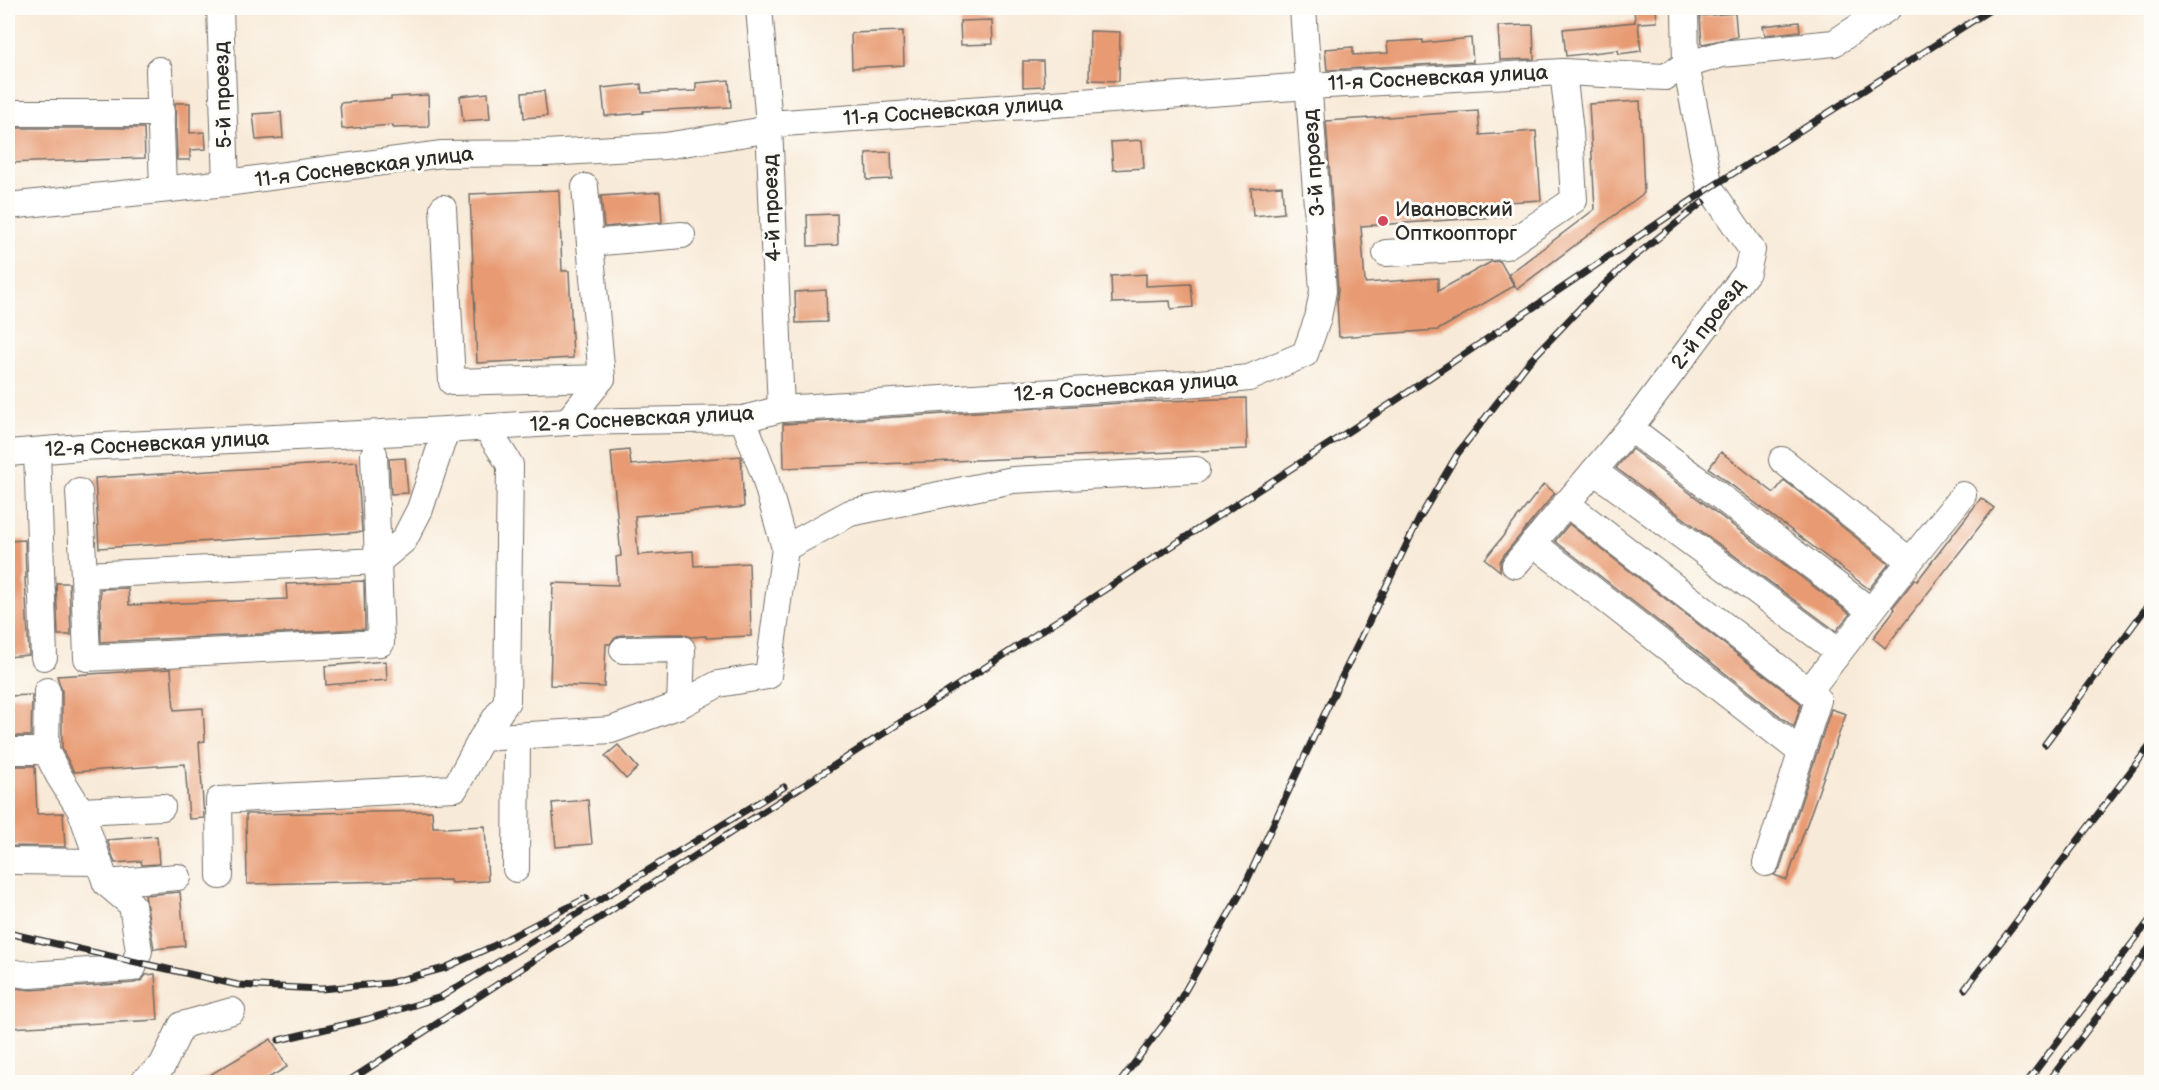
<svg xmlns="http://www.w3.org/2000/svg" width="2159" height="1090" font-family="'Balsamiq Sans',sans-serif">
	<rect width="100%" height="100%" fill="#fdfcf7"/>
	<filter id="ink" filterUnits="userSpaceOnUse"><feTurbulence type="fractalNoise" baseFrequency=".0167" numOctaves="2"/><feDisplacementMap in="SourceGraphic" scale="12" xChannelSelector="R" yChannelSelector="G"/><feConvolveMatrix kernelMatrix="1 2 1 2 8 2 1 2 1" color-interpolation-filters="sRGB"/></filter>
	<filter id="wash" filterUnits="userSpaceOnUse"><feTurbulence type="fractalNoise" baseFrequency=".008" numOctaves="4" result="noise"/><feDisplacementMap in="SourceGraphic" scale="24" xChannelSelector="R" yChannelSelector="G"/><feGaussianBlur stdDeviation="1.35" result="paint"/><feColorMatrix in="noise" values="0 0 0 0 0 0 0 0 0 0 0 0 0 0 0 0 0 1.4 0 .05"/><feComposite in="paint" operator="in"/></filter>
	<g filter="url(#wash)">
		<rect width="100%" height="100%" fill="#f8ead8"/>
		<g id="blocks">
			<g fill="#e89b73">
				<polygon points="1634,8 1656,8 1657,22 1638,23 1641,51 1619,54 1618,50 1566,56 1563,29 1635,22"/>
				<polygon points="1735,13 1737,37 1702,44 1700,16"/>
				<polygon points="992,20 993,44 961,45 960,21"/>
				<polygon points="1799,22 1800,31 1765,35 1763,26"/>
				<polygon points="1533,25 1534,59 1500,60 1498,26"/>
				<polygon points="903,31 904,65 852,68 851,33"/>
				<polygon points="1090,31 1120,32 1119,81 1089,80"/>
				<polygon points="1471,38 1473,62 1327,70 1325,49 1353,47 1353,55 1388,53 1387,42 1423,40 1423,43"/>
				<polygon points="1023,61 1043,61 1044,86 1023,87"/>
				<polygon points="729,80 731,107 643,111 643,113 605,116 602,88 641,84 642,93 696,91 696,83"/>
				<polygon points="544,91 547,116 524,118 522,93"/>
				<polygon points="488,93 490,119 463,121 460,96"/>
				<polygon points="428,95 429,127 393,128 393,125 342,129 340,103 391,99 391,97"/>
				<polygon points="1640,101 1644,193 1517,289 1509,274 1595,209 1589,104"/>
				<polygon points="175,103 190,103 190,133 205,132 206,149 190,150 190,160 177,160"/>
				<polygon points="1478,111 1480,135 1536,131 1541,200 1507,202 1509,216 1361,226 1365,283 1438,278 1438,291 1491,262 1500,261 1514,286 1438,330 1339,337 1337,300 1338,290 1326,121"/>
				<polygon points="281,112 283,138 256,140 253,114"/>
				<polygon points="8,128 144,128 145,158 8,163"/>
				<polygon points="1142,140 1144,168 1113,170 1111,142"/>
				<polygon points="891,152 892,179 867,180 866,153"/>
				<polygon points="1282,186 1284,213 1253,216 1251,188"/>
				<polygon points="559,190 562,271 569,271 573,358 477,363 470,194"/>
				<polygon points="660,192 662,222 604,227 601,196"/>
				<polygon points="837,214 838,245 808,246 807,215"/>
				<polygon points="1146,274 1146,286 1191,284 1193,307 1171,309 1170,301 1112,303 1111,276"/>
				<polygon points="826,290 827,322 796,323 795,292"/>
				<polygon points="1246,398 1247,449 784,468 783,424 1138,402"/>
				<polygon points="1632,449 1850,614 1836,631 1616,468"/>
				<polygon points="629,450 631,465 741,456 744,507 635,516 638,555 693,551 694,566 749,563 751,636 706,638 706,636 691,637 682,634 622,635 615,638 610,644 606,644 604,687 550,685 553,583 618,585 616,557 621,556 611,452"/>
				<polygon points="1721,452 1774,493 1784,480 1889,564 1869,589 1709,468"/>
				<polygon points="405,458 408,493 391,494 389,459"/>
				<polygon points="357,462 362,532 99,548 95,478"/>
				<polygon points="1544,484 1555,493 1504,555 1500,562 1500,571 1485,559"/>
				<polygon points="1981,498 1994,508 1885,648 1873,638 1895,609 1893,607 1915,579 1917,581"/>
				<polygon points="1569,524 1799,702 1801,704 1794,727 1555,541"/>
				<polygon points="25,540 26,578 25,578 29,655 8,657 8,541"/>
				<polygon points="364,581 365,629 101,642 100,589 128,588 129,605 287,599 286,584"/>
				<polygon points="56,583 69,583 71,635 58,635"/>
				<polygon points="386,661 387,680 326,685 325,666"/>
				<polygon points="171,669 174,710 203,708 205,741 199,742 204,818 189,819 185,764 74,772 62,749 62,691 57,676"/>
				<polygon points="32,695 31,736 8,736 8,696"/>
				<polygon points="1831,709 1846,714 1787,880 1774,875 1780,868"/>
				<polygon points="618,745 638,768 626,779 605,756"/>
				<polygon points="8,766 35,766 37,814 63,813 65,847 8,846"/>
				<polygon points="588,800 592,844 556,847 552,803"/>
				<polygon points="432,811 433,827 445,827 445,828 485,826 488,881 451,883 450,880 247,884 246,814"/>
				<polygon points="157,836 159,864 142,865 141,861 115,863 107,840"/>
				<polygon points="180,892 185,946 154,949 145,895"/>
				<polygon points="155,974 158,1020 8,1028 8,987 31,990 134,983 142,980 146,975"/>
				<polygon points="271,1039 287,1067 260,1083 196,1083"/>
			</g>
		</g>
	</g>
	<g filter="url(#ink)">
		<use href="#blocks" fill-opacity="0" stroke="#736e68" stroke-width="1.5"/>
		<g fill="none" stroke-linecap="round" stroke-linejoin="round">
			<defs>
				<g id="minor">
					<polyline points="220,8 226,183"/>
					<polyline points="759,8 769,124 781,409"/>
					<polyline points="159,70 163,189"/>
					<polyline points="8,113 161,113"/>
					<polyline points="8,206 226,183 442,154 546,153 665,146 759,131 769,124 1309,86 1563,72 1665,77 1686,65 1722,54 1834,43 1888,8"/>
					<polyline points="443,208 452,382 602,378"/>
					<polyline points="590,243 682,235"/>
					<polyline points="1386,253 1506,246 1574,200 1570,131 1563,72"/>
					<polyline points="743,419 764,474 785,548 850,513 1013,480 1196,470"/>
					<polyline points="567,422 602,378 585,187"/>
					<polyline points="1630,428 1871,611 1910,561 1782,460"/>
					<polyline points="37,451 44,657"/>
					<polyline points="8,453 82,447 446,430 567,422 743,419 781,409 1199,383 1249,378 1305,354 1318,318 1323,291 1303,8"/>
					<polyline points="1594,471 1839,652"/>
					<polyline points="79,492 84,575 379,561 404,540 420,509 446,430"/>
					<polyline points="1566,503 1809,691 1871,611"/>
					<polyline points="1533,543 1801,752"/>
					<polyline points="1910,561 1963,495"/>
					<polyline points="1515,565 1630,428 1747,272 1752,250 1710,188 1686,65 1685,8"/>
					<polyline points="84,575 87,658 381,643 374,454"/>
					<polyline points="623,650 682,649 680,705 718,684 768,676 785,548"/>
					<polyline points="482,738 611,730 680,705"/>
					<polyline points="8,751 46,751 47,691"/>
					<polyline points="46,751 59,776 81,811 162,807"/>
					<polyline points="81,811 106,883 178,877"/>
					<polyline points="8,861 99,862"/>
					<polyline points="1766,863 1818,700 1809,691"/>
					<polyline points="516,869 517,736"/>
					<polyline points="220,876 219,800 455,788 482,738 507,701 510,465 486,427"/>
					<polyline points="8,972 30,975 133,968 139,951 132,905 106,883"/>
					<polyline points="143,1082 162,1066 182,1025 232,1011"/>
				</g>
			</defs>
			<use href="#minor" stroke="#736e68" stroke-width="28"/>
			<use href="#minor" stroke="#fff" stroke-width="26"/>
			<defs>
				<g id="rail">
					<polyline points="2045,744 2152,600"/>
					<polyline points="8,933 238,985 321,989 389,983 445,968 493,946 586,898"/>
					<polyline points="1965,989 2152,743"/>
					<polyline points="279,1040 368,1019 441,997 784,787"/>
					<polyline points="347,1082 1389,405 1710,188 1993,8"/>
					<polyline points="1120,1082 1173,1012 1243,889 1337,687 1419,519 1458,453 1528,363 1586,302 1629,261 1703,202"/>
					<polyline points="2027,1082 2152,917"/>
					<polyline points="2048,1082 2152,944"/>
				</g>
			</defs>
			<use href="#rail" stroke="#2b2b2b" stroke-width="7"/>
			<use href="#rail" stroke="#fdfcf7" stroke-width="4.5" stroke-dasharray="14" stroke-linecap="butt"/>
		</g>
	</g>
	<circle fill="#d1495b" stroke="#fdfcf7" stroke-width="2" cx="1383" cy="221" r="6"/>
	<g text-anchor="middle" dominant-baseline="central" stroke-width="6" stroke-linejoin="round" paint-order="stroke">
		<g font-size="21" fill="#2b2b2b" stroke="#fdfcf7">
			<text transform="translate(1438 78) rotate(-3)">11-я Сосневская улица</text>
			<text transform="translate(223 95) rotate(-92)">5-й проезд</text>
			<text transform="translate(953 111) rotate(-4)">11-я Сосневская улица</text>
			<text transform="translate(1314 163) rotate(-94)">3-й проезд</text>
			<text transform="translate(364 167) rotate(-7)">11-я Сосневская улица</text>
			<text transform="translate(772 208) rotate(-92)">4-й проезд</text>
			<text transform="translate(1708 324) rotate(-53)">2-й проезд</text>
			<text transform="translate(1126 387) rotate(-4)">12-я Сосневская улица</text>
			<text transform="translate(642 419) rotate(-3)">12-я Сосневская улица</text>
			<text transform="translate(157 444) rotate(-3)">12-я Сосневская улица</text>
		</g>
		<g font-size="21" fill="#2b2b2b" stroke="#fdfcf7" text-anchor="start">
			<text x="1395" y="209">Ивановский<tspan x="1395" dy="24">Опткоопторг</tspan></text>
		</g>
	</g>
	<rect width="2159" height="1090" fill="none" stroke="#fdfcf7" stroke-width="30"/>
</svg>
